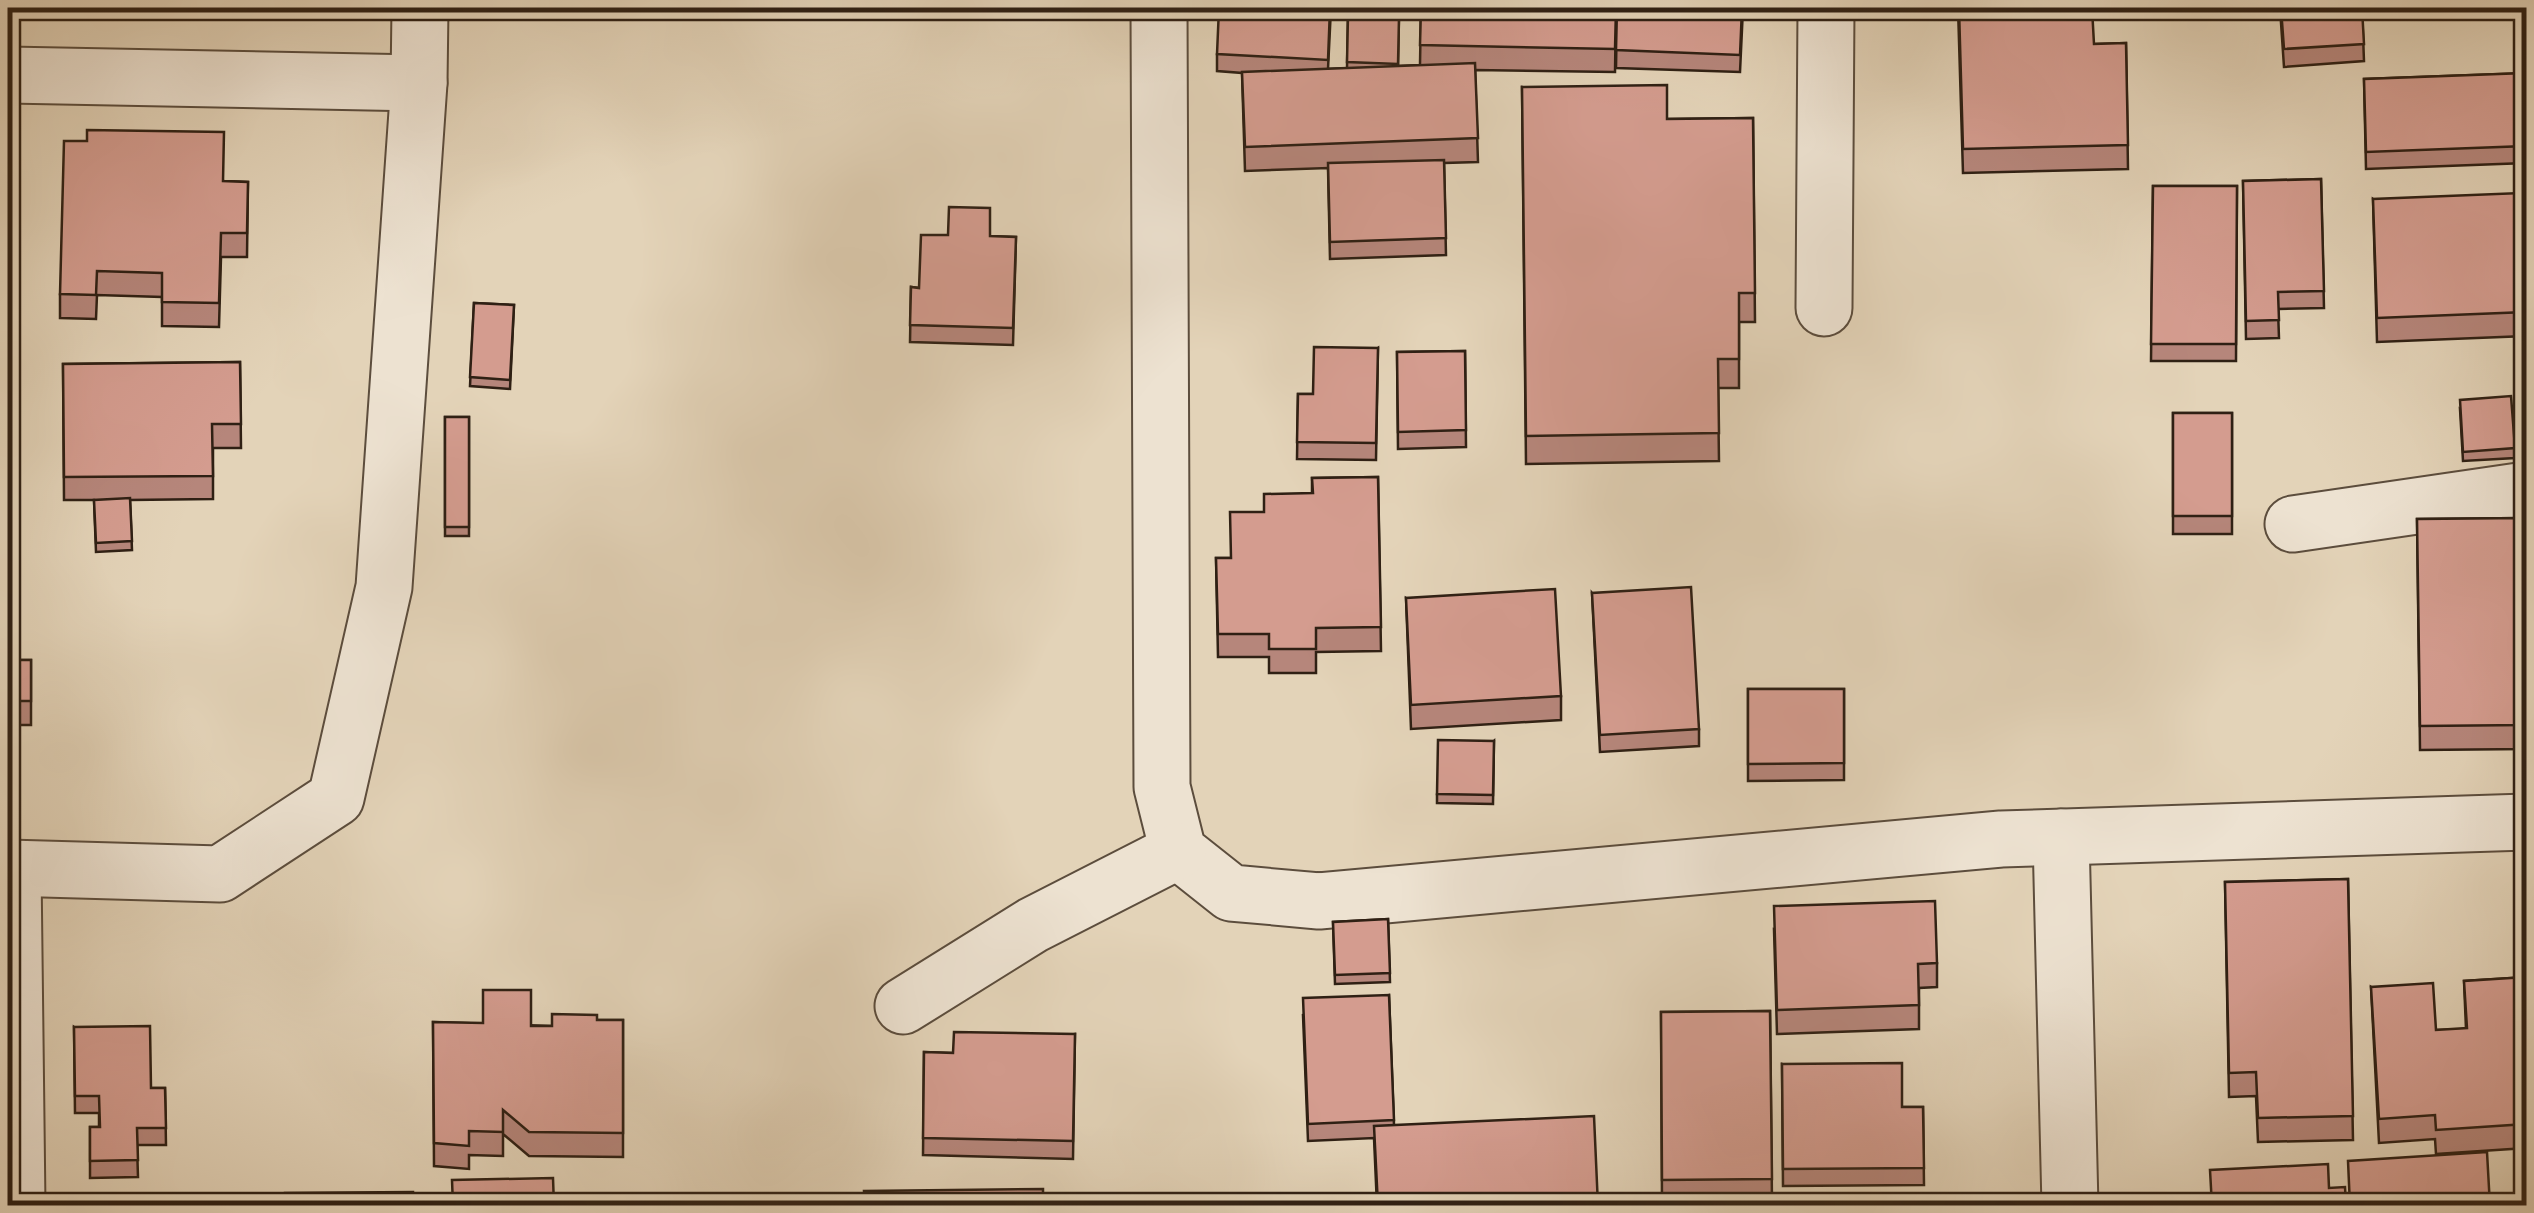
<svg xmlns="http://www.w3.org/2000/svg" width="2534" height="1213" font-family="'Libre Bodoni',serif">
	<rect width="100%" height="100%" fill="#e3d3b8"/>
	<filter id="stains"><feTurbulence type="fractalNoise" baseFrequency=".002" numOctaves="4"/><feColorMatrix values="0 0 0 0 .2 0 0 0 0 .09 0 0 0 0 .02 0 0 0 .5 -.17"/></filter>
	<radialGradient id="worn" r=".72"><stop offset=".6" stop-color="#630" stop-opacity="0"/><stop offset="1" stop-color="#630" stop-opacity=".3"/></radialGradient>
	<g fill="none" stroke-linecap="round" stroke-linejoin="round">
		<defs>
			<g id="street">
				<polyline points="1159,8 1162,787 1178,851 1231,893 1319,901 2001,839 2526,822"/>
				<polyline points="8,75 419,83"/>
				<polyline points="1824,308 1826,8"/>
				<polyline points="2293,524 2526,490"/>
				<polyline points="2061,837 2070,1206"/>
				<polyline points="8,868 220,874 336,798 384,587 419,83 420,8"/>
				<polyline points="13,869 17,1206"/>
				<polyline points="903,1006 1033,925 1178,851"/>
			</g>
		</defs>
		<use href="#street" stroke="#5c4d3d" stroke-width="59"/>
		<use href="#street" stroke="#ede2d1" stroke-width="55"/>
	</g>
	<g fill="#b6867b" stroke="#2f2014" stroke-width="2.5">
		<polygon points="1331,8 1328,69 1347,68 1348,15 1399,17 1398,66 1420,65 1421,8 1616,8 1615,72 1475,70 1478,162 1444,163 1446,255 1330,259 1328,168 1245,171 1242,73 1217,71 1217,54"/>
		<polygon points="1617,8 1743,8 1740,72 1616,68"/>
		<polygon points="1958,8 2094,44 2126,43 2128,169 1963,173"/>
		<polygon points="2280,8 2362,8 2364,61 2284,67"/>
		<polygon points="2526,73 2526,163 2366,169 2364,79"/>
		<polygon points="1522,87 1667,119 1753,118 1755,322 1739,322 1739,388 1718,388 1719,461 1526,464"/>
		<polygon points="87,141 224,181 248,182 247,257 221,257 219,327 162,326 162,297 97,295 96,319 60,318 60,294"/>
		<polygon points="2321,179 2324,308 2278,309 2279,338 2246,339 2243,181"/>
		<polygon points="2153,186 2237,186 2236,361 2151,361"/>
		<polygon points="2373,199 2526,312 2526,336 2377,342"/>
		<polygon points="948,235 1016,237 1013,345 910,342 911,287 919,288"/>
		<polygon points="474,303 514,305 510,389 470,386"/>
		<polygon points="1378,348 1376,460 1297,459 1298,394 1313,394"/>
		<polygon points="1465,351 1466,447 1398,449 1397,352"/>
		<polygon points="240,362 241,448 213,448 213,499 130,500 132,550 96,552 94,500 64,500 63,364"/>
		<polygon points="2460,409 2515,448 2515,458 2463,461"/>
		<rect x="2173" y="413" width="59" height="121"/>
		<rect x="445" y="417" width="24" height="119"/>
		<polygon points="1378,477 1381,651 1316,652 1316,673 1269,673 1269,657 1218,657 1216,558 1231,558 1264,512 1312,493 1312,478"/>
		<polygon points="2526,518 2526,749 2420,750 2417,519"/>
		<polygon points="8,577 13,660 31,660 31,725 11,725 10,761 8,761"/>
		<polygon points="1592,593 1699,729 1699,746 1600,752"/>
		<polygon points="1406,598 1561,696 1561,720 1411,729"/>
		<polygon points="1748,689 1844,689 1844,780 1748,781"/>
		<polygon points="1494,741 1493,804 1437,803 1437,794"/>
		<polygon points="2348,879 2353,1140 2258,1142 2256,1096 2229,1097 2225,882"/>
		<polygon points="1388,919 1390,982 1335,984 1333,922"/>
		<polygon points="1774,929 1937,963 1937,987 1919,988 1919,1029 1777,1034"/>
		<polygon points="2526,977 2526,1148 2436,1154 2435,1139 2379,1143 2371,987 2436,1030 2466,1029 2464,981"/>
		<polygon points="1389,995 1394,1125 1598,1206 1377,1206 1374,1138 1308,1141 1303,1015"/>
		<polygon points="1770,1011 1772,1202 1662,1203 1661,1012"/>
		<polygon points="597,1020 623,1020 623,1157 529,1156 503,1134 503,1156 469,1155 469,1169 434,1166 433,1022 552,1026"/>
		<polygon points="74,1027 151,1088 165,1088 166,1145 137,1145 138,1177 90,1178 90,1127 99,1127 99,1113 75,1113"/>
		<polygon points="1075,1034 1073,1159 923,1155 924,1052 953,1053"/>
		<polygon points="1782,1064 1902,1107 1923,1107 1924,1185 1783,1186"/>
	</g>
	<g fill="#d49c8f" stroke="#2f2014" stroke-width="2.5">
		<polygon points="1219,8 1330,8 1328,60 1217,54"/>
		<polygon points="1421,8 1616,8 1615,49 1420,45"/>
		<polygon points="1617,8 1742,8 1740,55 1616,50"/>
		<polygon points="1959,8 2092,8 2094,44 2126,43 2128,145 1963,149"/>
		<polygon points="2281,8 2362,8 2364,44 2284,49"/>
		<polygon points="1348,15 1399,17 1398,64 1347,62"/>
		<polygon points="1475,63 1478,138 1245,147 1242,72"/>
		<polygon points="2526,73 2526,146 2366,152 2364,79"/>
		<polygon points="1667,85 1667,119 1753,118 1755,293 1739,293 1739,359 1718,359 1719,433 1526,436 1522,87"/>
		<polygon points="87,130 224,132 223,181 248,182 247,233 221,233 219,303 162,302 162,273 97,271 96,295 60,294 64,141 87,141"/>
		<polygon points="1444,160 1446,238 1330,242 1328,163"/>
		<polygon points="2321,179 2324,291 2278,292 2279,320 2246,321 2243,181"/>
		<polygon points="2153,186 2237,186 2236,344 2151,344"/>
		<polygon points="2521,193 2526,312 2377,318 2373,199"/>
		<polygon points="949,207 990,208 990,236 1016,237 1013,328 910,325 911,287 919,288 921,235 948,235"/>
		<polygon points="474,303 514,305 510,380 470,377"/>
		<polygon points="1314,347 1378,348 1376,443 1297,442 1298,394 1313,394"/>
		<polygon points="1465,351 1466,430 1398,432 1397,352"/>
		<polygon points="240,362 241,424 212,424 213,476 64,477 63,364"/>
		<polygon points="2511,396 2515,448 2463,452 2460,400"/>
		<rect x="2173" y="413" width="59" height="103"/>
		<rect x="445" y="417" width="24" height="110"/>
		<polygon points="1378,477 1381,627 1316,628 1316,649 1269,649 1269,634 1218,634 1216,558 1231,558 1230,512 1264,512 1264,494 1313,493 1312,478"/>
		<polygon points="130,498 132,541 96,543 94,500"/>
		<polygon points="2526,518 2526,725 2420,726 2417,519"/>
		<polygon points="8,577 14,577 13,660 31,660 31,701 11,701 10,737 8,737"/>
		<polygon points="1691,587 1699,729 1600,735 1592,593"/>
		<polygon points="1555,589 1561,696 1411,705 1406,598"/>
		<polygon points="1748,689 1844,689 1844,763 1748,764"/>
		<polygon points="1438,740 1494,741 1493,795 1437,794"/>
		<polygon points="2348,879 2353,1116 2258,1118 2256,1072 2229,1073 2225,882"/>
		<polygon points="1935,901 1937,963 1918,964 1919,1005 1777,1010 1774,906"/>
		<polygon points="1388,919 1390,973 1335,975 1333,922"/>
		<polygon points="2526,977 2526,1124 2436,1130 2435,1115 2379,1119 2371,987 2433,983 2436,1030 2467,1028 2464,981"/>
		<polygon points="483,990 531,990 531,1026 552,1026 552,1014 597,1015 597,1020 623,1020 623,1133 529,1132 503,1110 503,1132 469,1131 469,1146 434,1143 433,1022 483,1023"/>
		<polygon points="1389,995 1394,1120 1308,1124 1303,998"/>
		<polygon points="1770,1011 1772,1179 1662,1180 1661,1012"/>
		<polygon points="150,1026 151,1088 165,1088 166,1128 137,1128 138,1160 90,1161 90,1127 100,1127 99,1096 75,1096 74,1027"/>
		<polygon points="954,1032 1075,1034 1073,1141 923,1138 924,1052 953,1053"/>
		<polygon points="1902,1063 1902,1107 1923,1107 1924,1168 1783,1169 1782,1064"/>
		<polygon points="1594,1116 1598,1206 1378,1206 1374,1126"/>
		<polygon points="2487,1152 2490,1206 2350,1206 2348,1161"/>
		<polygon points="2328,1164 2329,1188 2345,1187 2346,1206 2212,1206 2210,1170"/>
		<polygon points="553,1178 554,1206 453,1206 452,1180"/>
		<polygon points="1043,1189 1043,1206 865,1206 864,1191"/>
		<polygon points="413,1192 413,1206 285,1206 285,1193"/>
		<polygon points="238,1198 238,1206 137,1206 137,1200"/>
		<polygon points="1939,1199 1939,1206 1789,1206 1789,1200"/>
	</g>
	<rect width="2534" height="1213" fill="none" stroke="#e3d3b8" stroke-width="40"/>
	<rect x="10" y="10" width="2514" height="1193" fill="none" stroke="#2f2014" stroke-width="5"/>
	<rect x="20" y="20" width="2494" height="1173" fill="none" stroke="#2f2014" stroke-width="2.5"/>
	<rect width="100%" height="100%" filter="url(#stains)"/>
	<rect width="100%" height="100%" fill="url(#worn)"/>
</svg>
